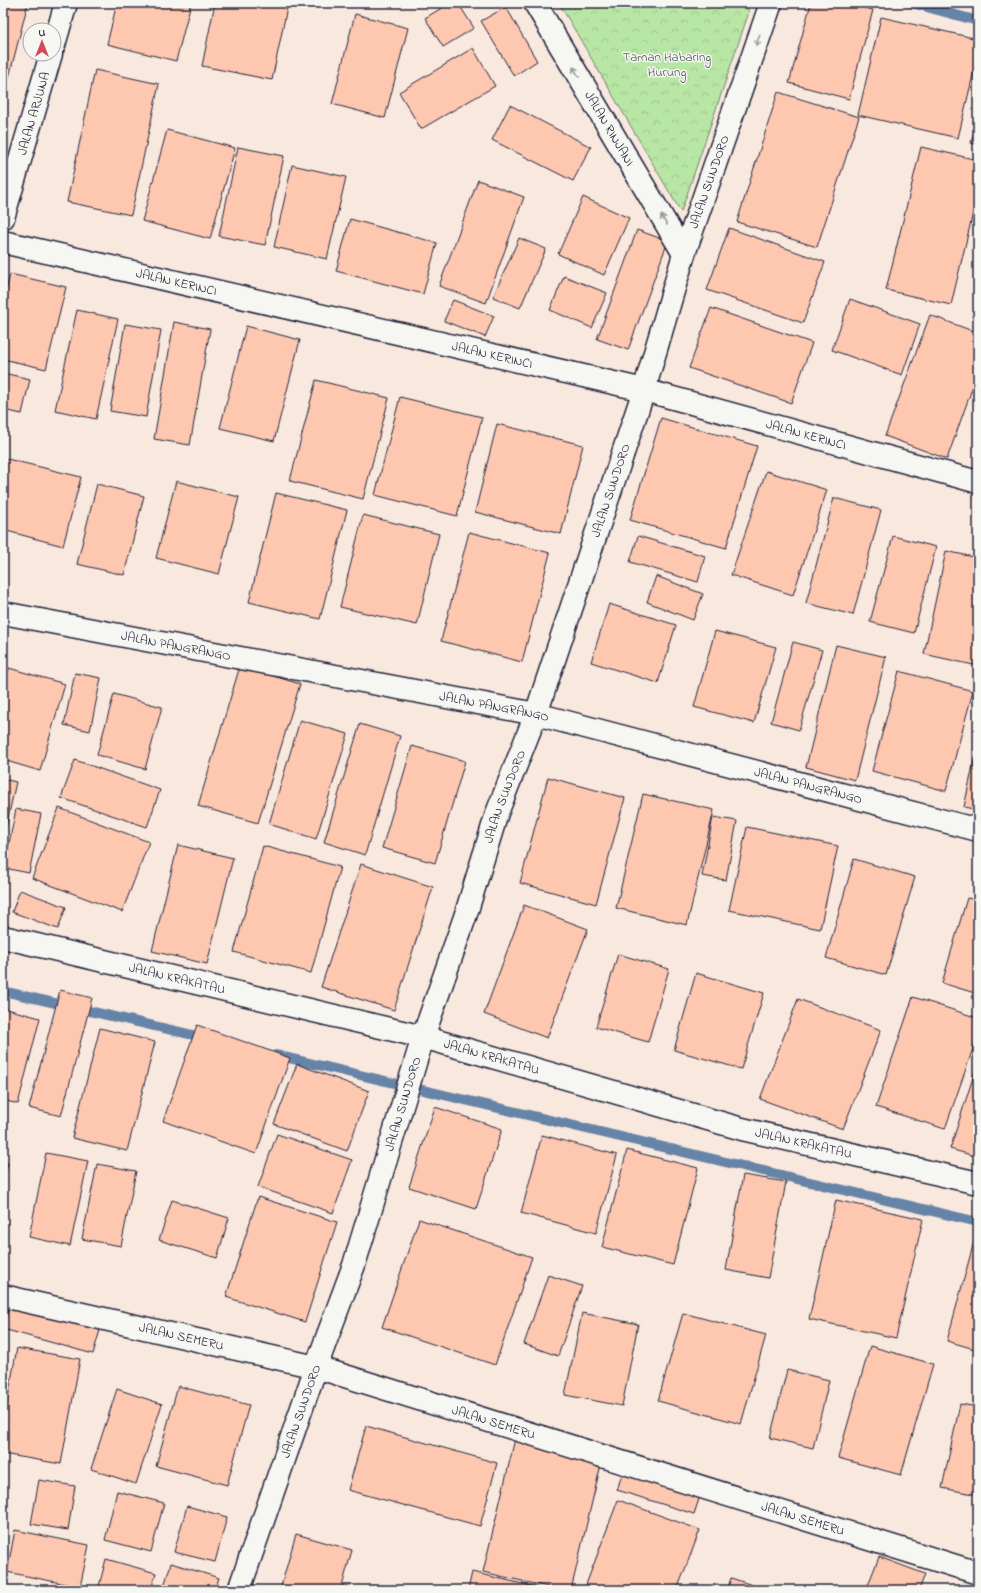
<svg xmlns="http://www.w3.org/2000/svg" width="981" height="1593" font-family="'Indie Flower',sans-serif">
	<defs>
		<pattern id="forest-crowns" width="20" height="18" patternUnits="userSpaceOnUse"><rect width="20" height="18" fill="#b8e6a4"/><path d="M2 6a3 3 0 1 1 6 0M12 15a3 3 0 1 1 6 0" fill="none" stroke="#9ec58e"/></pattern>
	</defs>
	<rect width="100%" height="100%" fill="#f8e8de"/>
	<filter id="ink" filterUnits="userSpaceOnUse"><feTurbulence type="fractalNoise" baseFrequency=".025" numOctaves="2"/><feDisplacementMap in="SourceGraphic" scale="8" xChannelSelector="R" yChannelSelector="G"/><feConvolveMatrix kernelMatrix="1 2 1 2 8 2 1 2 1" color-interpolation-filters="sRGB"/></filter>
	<g filter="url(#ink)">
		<polygon fill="url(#forest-crowns)" stroke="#6d8470" points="559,3 745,3 749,12 681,212"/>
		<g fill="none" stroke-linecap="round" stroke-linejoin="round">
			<g stroke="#6684a8" stroke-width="10">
				<polyline points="912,3 978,21"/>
				<polyline points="3,991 206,1038"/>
				<polyline points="276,1055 978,1222"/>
			</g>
		</g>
		<g fill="#fec8b0" stroke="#22223b">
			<polygon points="3,3 28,3 8,81 3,80"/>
			<polygon points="117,3 191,3 176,61 107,44"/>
			<polygon points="215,3 288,3 272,80 202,66"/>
			<polygon points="450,3 458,3 474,28 443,47 425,18"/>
			<polygon points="811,3 846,3 873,10 849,99 789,83"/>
			<polygon points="506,7 537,61 514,76 481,21"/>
			<polygon points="355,14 408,28 385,118 332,104"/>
			<polygon points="881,17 978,39 978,54 958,138 858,115"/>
			<polygon points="473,48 495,86 421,129 399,92"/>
			<polygon points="95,70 159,84 131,215 67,202"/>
			<polygon points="778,92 859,117 817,247 737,222"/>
			<polygon points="510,105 591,147 573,181 492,140"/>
			<polygon points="978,117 978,145 971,143"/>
			<polygon points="167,130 235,148 210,239 142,221"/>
			<polygon points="238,147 284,156 265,245 219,236"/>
			<polygon points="921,147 978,160 978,192 951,305 886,290"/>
			<polygon points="292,165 346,177 327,259 274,247"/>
			<polygon points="478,180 524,197 486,303 439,286"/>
			<polygon points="583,197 629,218 604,275 558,254"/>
			<polygon points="350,219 437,243 423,294 336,271"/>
			<polygon points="729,228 825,262 803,323 707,290"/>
			<polygon points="637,230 668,241 628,350 597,339"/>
			<polygon points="519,238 546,249 520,308 493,297"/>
			<polygon points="10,274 66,287 46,369 3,359 3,305"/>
			<polygon points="564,276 607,293 592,328 550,310"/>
			<polygon points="850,299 920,324 902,375 832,350"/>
			<polygon points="453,300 494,316 485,337 444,321"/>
			<polygon points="711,308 812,343 791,403 689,368"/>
			<polygon points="77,310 118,319 96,419 55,410"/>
			<polygon points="930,315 978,333 978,372 947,459 885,436"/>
			<polygon points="174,322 210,329 190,445 154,439"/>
			<polygon points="125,324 161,330 146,417 110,411"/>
			<polygon points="246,326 300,340 274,441 220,428"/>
			<polygon points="3,373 30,379 22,414 3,410"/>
			<polygon points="316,380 389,398 363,499 290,481"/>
			<polygon points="400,397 482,417 457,516 375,495"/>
			<polygon points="661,418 757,446 726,548 630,520"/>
			<polygon points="497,424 583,445 561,534 475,512"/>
			<polygon points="3,458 81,477 63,546 3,530"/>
			<polygon points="766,471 827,490 793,595 731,575"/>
			<polygon points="176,481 239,497 219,574 156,558"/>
			<polygon points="97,484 144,496 124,575 77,564"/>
			<polygon points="276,493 347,510 320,619 249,602"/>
			<polygon points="834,498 881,510 853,615 806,603"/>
			<polygon points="363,515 439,534 417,625 340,607"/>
			<polygon points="469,532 550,553 522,662 441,641"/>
			<polygon points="638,536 705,556 698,582 630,562"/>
			<polygon points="893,536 936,547 914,633 870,622"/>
			<polygon points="946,551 978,558 978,666 924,654"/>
			<polygon points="656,576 703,594 693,620 647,602"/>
			<polygon points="609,604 676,625 658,683 591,662"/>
			<polygon points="715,631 776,647 754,723 694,707"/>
			<polygon points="793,642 822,650 799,730 771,722"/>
			<polygon points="836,645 886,657 855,780 806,767"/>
			<polygon points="240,666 300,684 258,823 198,806"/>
			<polygon points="9,668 65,684 40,771 3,760 3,689"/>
			<polygon points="899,671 973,691 946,791 872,771"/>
			<polygon points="75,673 101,678 90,731 64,725"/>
			<polygon points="114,694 162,707 145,769 97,755"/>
			<polygon points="300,720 348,734 316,839 269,824"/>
			<polygon points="360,724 400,736 365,855 324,842"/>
			<polygon points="978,743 978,810 964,807"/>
			<polygon points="412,746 465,761 435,863 382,848"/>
			<polygon points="75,760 160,790 147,827 61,798"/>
			<polygon points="548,777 625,798 596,904 520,883"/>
			<polygon points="3,779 16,782 3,841"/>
			<polygon points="643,794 714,810 687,925 616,908"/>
			<polygon points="59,808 149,842 122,912 32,878"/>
			<polygon points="16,809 41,814 29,873 4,868"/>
			<polygon points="713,817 737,821 726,880 702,876"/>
			<polygon points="747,827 838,846 820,929 729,910"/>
			<polygon points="178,845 233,858 207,964 152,951"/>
			<polygon points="263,846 340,867 311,973 234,952"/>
			<polygon points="854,859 915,877 886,975 826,958"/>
			<polygon points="361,864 433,887 394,1010 321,987"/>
			<polygon points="20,890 66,907 58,929 12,912"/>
			<polygon points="967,898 978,900 978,994 942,983"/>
			<polygon points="524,905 588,929 547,1038 484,1014"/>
			<polygon points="618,954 669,969 648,1042 596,1027"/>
			<polygon points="696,973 764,993 741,1069 674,1050"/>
			<polygon points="60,990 92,998 61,1116 29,1108"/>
			<polygon points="913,997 978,1018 978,1034 945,1129 876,1107"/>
			<polygon points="798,999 881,1030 843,1129 760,1099"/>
			<polygon points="3,1008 40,1018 18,1104 3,1100"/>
			<polygon points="197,1025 290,1058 256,1154 163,1121"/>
			<polygon points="100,1028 155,1042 127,1151 72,1138"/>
			<polygon points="978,1062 978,1157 950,1149"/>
			<polygon points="297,1064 369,1091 347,1151 274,1124"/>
			<polygon points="435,1107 502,1129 476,1209 409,1187"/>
			<polygon points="277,1134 352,1160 333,1213 258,1187"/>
			<polygon points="542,1135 617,1155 596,1233 521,1213"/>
			<polygon points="627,1150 698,1168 673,1265 602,1247"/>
			<polygon points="46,1153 88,1161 70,1246 29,1237"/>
			<polygon points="3,1162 8,1163 3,1182"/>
			<polygon points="97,1164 136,1171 121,1246 82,1239"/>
			<polygon points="743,1175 786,1182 768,1278 726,1270"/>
			<polygon points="258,1197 337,1222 305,1322 226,1297"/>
			<polygon points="172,1200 229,1218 217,1258 159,1240"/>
			<polygon points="836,1200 923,1219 896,1338 809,1319"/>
			<polygon points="419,1219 532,1257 495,1365 382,1327"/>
			<polygon points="978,1227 978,1350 947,1341"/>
			<polygon points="548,1275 582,1286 558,1356 524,1344"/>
			<polygon points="9,1306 100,1330 93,1354 3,1329"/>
			<polygon points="582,1313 638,1324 622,1406 565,1395"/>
			<polygon points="683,1313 766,1335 741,1424 658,1401"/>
			<polygon points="870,1346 933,1364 901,1475 838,1458"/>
			<polygon points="17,1348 80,1359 61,1464 3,1454 3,1424"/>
			<polygon points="787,1370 829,1380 813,1448 770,1438"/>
			<polygon points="178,1386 249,1405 227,1485 156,1466"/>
			<polygon points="117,1389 162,1404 136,1484 91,1469"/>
			<polygon points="960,1404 978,1407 978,1495 942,1488"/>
			<polygon points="366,1426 497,1463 480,1526 348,1490"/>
			<polygon points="515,1439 602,1460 571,1590 561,1590 483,1572"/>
			<polygon points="629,1452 706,1478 694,1514 617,1490"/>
			<polygon points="39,1480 75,1486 68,1530 31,1524"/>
			<polygon points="117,1491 164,1503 151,1552 105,1540"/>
			<polygon points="618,1500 700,1530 677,1590 584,1590"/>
			<polygon points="187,1506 227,1517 215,1562 174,1552"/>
			<polygon points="15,1530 89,1545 80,1587 7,1572"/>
			<polygon points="296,1534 352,1550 341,1590 280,1590"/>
			<polygon points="879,1557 925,1574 919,1590 866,1590"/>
			<polygon points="106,1559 156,1573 151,1590 98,1590"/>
			<polygon points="171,1563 219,1578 215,1590 163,1590"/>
			<polygon points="472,1572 548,1590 468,1590"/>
			<polygon points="731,1578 758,1587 757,1590 727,1590"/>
		</g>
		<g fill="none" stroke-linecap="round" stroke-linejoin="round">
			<defs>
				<g id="street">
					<path id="s1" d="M535 3 684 254"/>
					<polyline points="54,45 66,3"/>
					<path id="s2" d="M3 218 51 54"/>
					<path id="s3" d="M3 242 644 390 978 482"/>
					<path id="s4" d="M3 613 536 714 978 830"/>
					<path id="s5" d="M3 937 423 1037 742 1129 978 1183"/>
					<path id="s6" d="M3 1296 316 1367 978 1573"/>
					<path id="s7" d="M239 1590 316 1367 354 1265 423 1037 465 917 497 813 536 714 644 390 684 254 771 3"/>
				</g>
			</defs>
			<use href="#street" stroke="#22223b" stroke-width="25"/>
			<use href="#street" stroke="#f6f6f2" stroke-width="22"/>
		</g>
		<defs><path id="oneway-shaft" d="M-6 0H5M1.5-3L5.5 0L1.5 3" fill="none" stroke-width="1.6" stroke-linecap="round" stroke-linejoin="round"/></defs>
		<g stroke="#9797a0">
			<use href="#oneway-shaft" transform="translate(758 40) rotate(109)"/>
			<use href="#oneway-shaft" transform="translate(576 72) rotate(-121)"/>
			<use href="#oneway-shaft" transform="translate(664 220) rotate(-121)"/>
		</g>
	</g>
	<g text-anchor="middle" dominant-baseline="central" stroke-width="3" stroke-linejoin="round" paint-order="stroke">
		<g font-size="13" fill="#485355" stroke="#f6f6f2">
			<text x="667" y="57">Taman Habaring<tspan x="667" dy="15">Hurung</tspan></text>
		</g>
		<g font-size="13" fill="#22223b" stroke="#f6f6f2">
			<text stroke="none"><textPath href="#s2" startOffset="109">JALAN ARJUNA</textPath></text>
			<text stroke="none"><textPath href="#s1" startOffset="146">JALAN RINJANI</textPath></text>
			<text stroke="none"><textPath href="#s7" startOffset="1485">JALAN SUNDORO</textPath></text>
			<text stroke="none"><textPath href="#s3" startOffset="178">JALAN KERINCI</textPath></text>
			<text stroke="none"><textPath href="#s3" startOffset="502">JALAN KERINCI</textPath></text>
			<text stroke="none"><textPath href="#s3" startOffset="826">JALAN KERINCI</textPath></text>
			<text stroke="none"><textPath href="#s7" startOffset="1161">JALAN SUNDORO</textPath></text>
			<text stroke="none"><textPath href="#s4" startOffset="176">JALAN PANGRANGO</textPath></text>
			<text stroke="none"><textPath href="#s4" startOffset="500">JALAN PANGRANGO</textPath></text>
			<text stroke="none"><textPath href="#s4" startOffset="824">JALAN PANGRANGO</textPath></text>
			<text stroke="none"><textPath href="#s7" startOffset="837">JALAN SUNDORO</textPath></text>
			<text stroke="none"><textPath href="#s5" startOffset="179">JALAN KRAKATAU</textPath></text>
			<text stroke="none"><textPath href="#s5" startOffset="503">JALAN KRAKATAU</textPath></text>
			<text stroke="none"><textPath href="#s7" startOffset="513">JALAN SUNDORO</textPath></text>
			<text stroke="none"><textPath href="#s5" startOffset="827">JALAN KRAKATAU</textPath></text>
			<text stroke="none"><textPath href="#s6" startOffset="183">JALAN SEMERU</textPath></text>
			<text stroke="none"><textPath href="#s7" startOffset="189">JALAN SUNDORO</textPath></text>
			<text stroke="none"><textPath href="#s6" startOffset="507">JALAN SEMERU</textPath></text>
			<text stroke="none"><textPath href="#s6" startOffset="831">JALAN SEMERU</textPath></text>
		</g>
	</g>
	<rect width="981" height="1593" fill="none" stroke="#f6f6f2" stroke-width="16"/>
	<rect x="8" y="8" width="965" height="1577" fill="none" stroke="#22223b" stroke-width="1.5" filter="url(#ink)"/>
	<g transform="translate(42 42)"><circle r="19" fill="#f6f6f2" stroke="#a1a1a9"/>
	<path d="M0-3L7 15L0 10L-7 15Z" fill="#d1495b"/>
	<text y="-6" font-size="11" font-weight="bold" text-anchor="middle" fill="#22223b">U</text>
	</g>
</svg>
